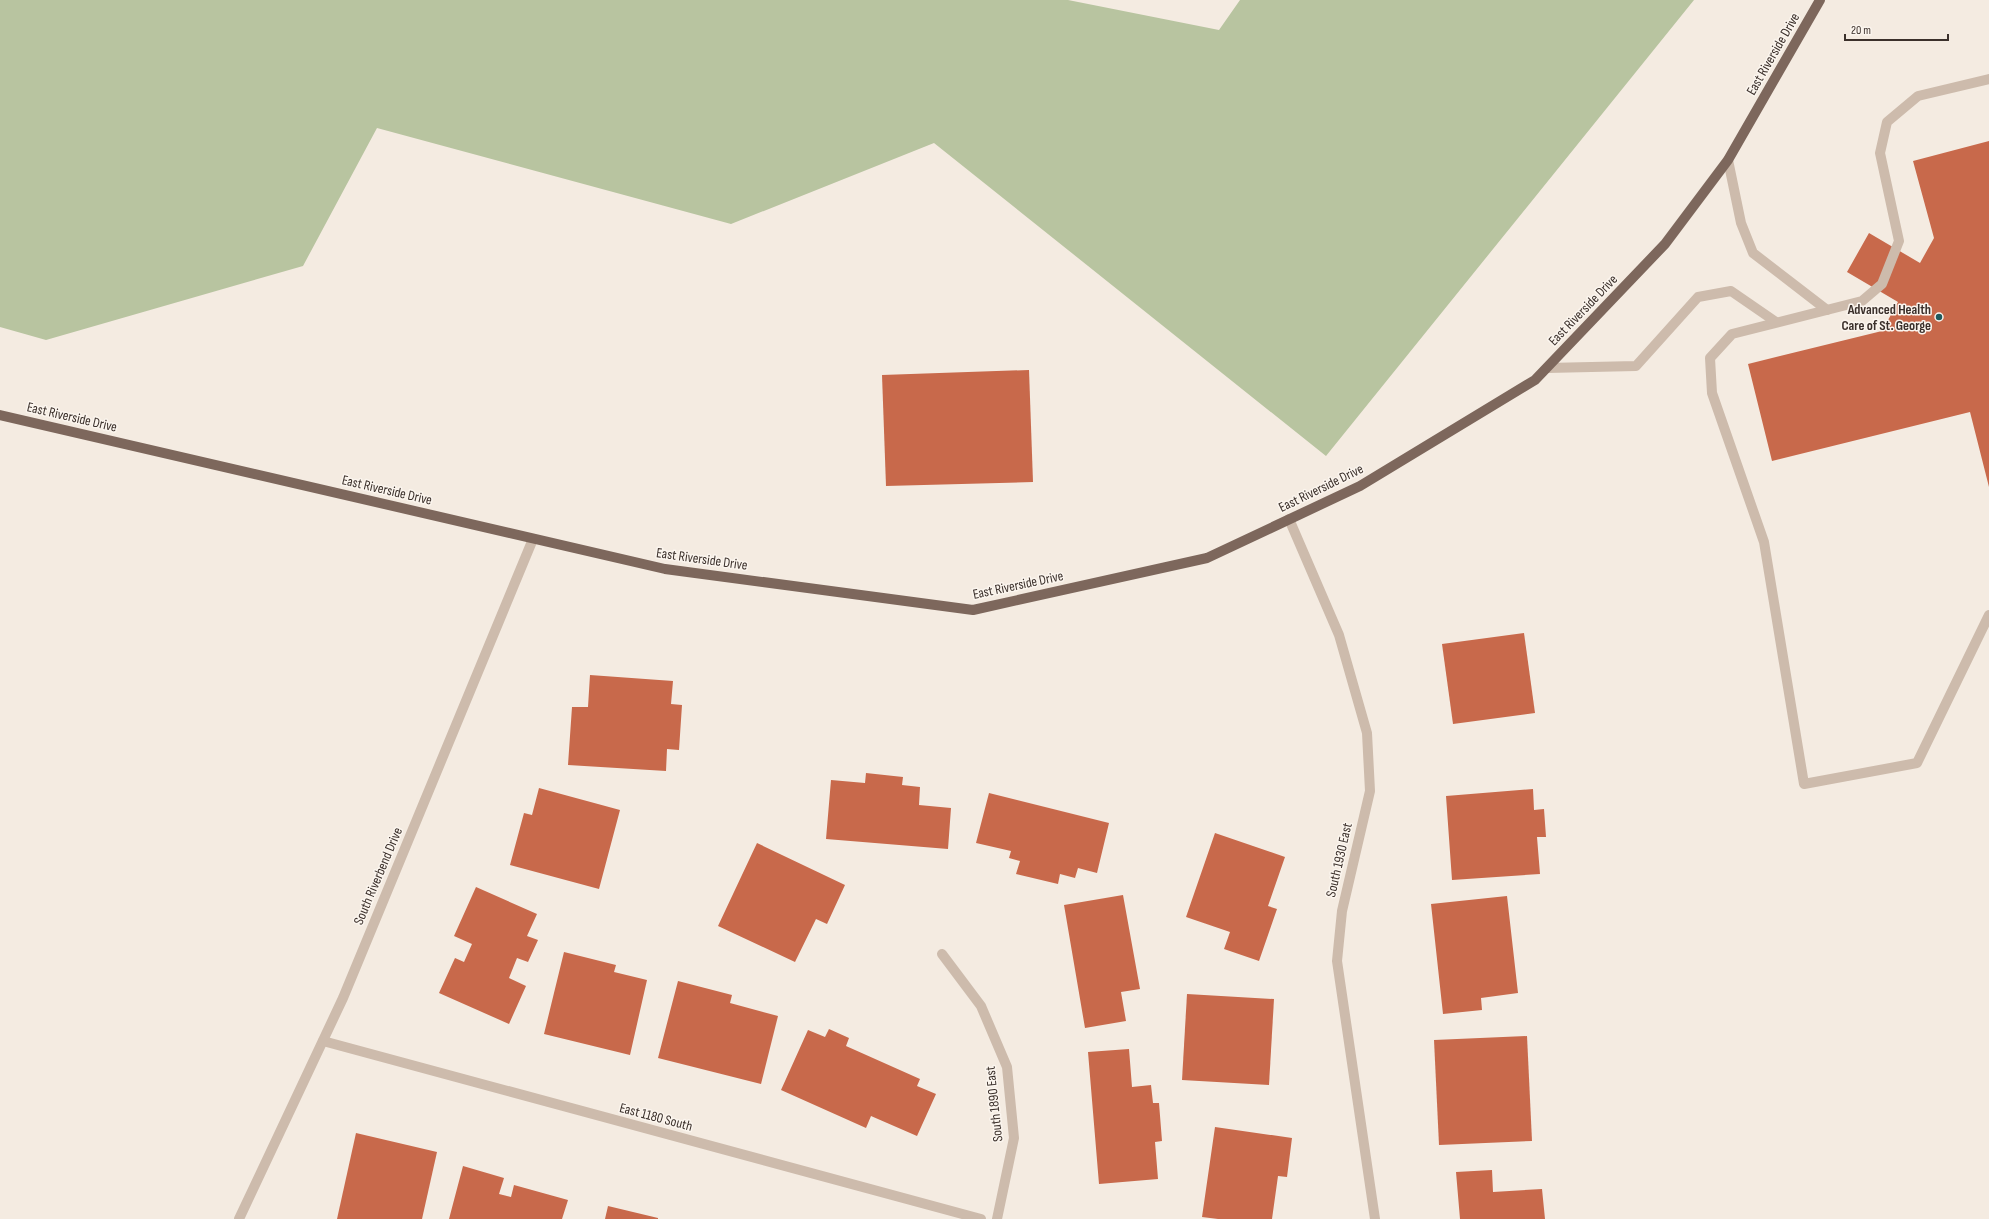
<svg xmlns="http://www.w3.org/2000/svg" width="1989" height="1219" font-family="'Sofia Sans Condensed',sans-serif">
	<rect width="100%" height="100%" fill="#f4ebe1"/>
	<polygon fill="#b8c4a0" points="0,0 1068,0 1219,30 1240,0 1694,0 1326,456 934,143 731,224 377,128 303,266 46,340 0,327"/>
	<g fill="#c8694b">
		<polygon points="1989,141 1989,487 1970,412 1772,461 1748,364 1882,331 1898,302 1847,272 1869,233 1920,263 1934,238 1913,161"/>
		<polygon points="1029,370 1033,482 886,486 882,375"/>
		<polygon points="1524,633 1535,713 1453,724 1442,644"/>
		<polygon points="590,675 673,681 671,704 682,705 679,750 667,749 666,771 568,765 572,707 588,707"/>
		<polygon points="866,773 903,777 902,785 920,787 919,805 951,808 948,849 826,839 831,780 865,783"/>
		<polygon points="539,788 620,810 599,889 510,865 524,813 532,815"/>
		<polygon points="1533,789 1534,810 1544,809 1546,837 1537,837 1540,874 1452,880 1446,796"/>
		<polygon points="989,793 1109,823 1097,873 1078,868 1075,878 1060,874 1058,884 1016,874 1020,861 1009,858 1011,851 976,843"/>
		<polygon points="1215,833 1285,857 1268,906 1277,909 1259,961 1224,949 1230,932 1186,917"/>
		<polygon points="757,843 845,885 827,924 816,919 795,962 718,926"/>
		<polygon points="476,887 537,914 527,936 538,940 528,962 517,958 509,978 526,986 509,1024 439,993 455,958 464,962 472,944 454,936"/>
		<polygon points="1123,895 1140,989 1121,992 1126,1021 1085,1028 1064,905"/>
		<polygon points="1507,896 1518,993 1481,998 1482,1010 1443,1014 1431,904"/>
		<polygon points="564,952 616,965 614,972 647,980 630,1055 544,1034"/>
		<polygon points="678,981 732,995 730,1003 778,1016 761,1084 658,1058"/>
		<polygon points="1187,994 1274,999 1269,1085 1182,1080"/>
		<polygon points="829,1029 849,1038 846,1046 920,1079 917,1086 936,1094 917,1136 871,1116 866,1128 781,1090 808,1030 825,1037"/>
		<polygon points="1527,1036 1532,1141 1439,1145 1434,1040"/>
		<polygon points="1129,1049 1132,1087 1151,1085 1153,1103 1159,1103 1162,1141 1155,1142 1158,1179 1099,1184 1088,1052"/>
		<polygon points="1215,1127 1292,1138 1287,1177 1278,1176 1272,1219 1218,1219 1202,1217"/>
		<polygon points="356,1133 437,1152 422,1219 337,1219"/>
		<polygon points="463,1166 504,1178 499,1194 511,1197 514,1185 568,1200 562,1219 449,1219"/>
		<polygon points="1492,1170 1493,1192 1542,1189 1545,1219 1460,1219 1456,1172"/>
		<polygon points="608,1206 658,1218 658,1219 605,1219"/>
	</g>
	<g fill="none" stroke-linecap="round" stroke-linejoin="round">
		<g stroke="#cdbbac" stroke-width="10">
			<polyline points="1989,79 1918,96 1887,122 1880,153 1899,241 1882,284 1862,301 1732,334 1710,358 1712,393 1764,542 1804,784 1917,763 1989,615"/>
			<polyline points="1728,160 1741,223 1753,253 1827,310"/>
			<polyline points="1547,368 1636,366 1698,297 1731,291 1776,322"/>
			<polyline points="1289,519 1339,635 1367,733 1370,791 1342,911 1337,961 1375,1219"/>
			<polyline points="942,954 981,1006 1007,1067 1014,1138 997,1219"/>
			<polyline points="323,1041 981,1219"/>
			<polyline points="239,1219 343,998 533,539"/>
		</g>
		<polyline stroke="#7d675c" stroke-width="10" points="0,415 665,569 973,610 1207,558 1360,486 1535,380 1665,244 1728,160 1820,0"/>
	</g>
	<circle fill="#1f5a5e" stroke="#fbf5ee" stroke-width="1.5" cx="1939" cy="317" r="4"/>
	<g text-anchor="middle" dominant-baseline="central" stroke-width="3" stroke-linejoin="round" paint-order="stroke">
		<g font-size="14" fill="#3b302b" stroke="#fbf5ee">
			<text transform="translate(1773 54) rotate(-60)">East Riverside Drive</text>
			<text transform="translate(1583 310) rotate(-46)">East Riverside Drive</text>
			<text transform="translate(72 417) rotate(13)">East Riverside Drive</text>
			<text transform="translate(1321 488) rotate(-26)">East Riverside Drive</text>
			<text transform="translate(387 490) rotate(13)">East Riverside Drive</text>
			<text transform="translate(702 559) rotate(8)">East Riverside Drive</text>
			<text transform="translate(1018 585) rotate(-12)">East Riverside Drive</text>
			<text transform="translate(1339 860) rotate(-77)">South 1930 East</text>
			<text transform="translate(378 876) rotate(-67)">South Riverbend Drive</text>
			<text transform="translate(994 1104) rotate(-96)">South 1890 East</text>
			<text transform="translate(656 1117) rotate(15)">East 1180 South</text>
		</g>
		<g font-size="14" font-weight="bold" fill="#3b302b" stroke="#fbf5ee" text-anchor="end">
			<text x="1931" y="309">Advanced Health<tspan x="1931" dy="16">Care of St. George</tspan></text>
		</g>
	</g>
	<path d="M1845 34v6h103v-6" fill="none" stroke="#3b302b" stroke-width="2"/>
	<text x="1851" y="34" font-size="12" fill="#3b302b" stroke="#fbf5ee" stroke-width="3" paint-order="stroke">20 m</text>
</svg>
